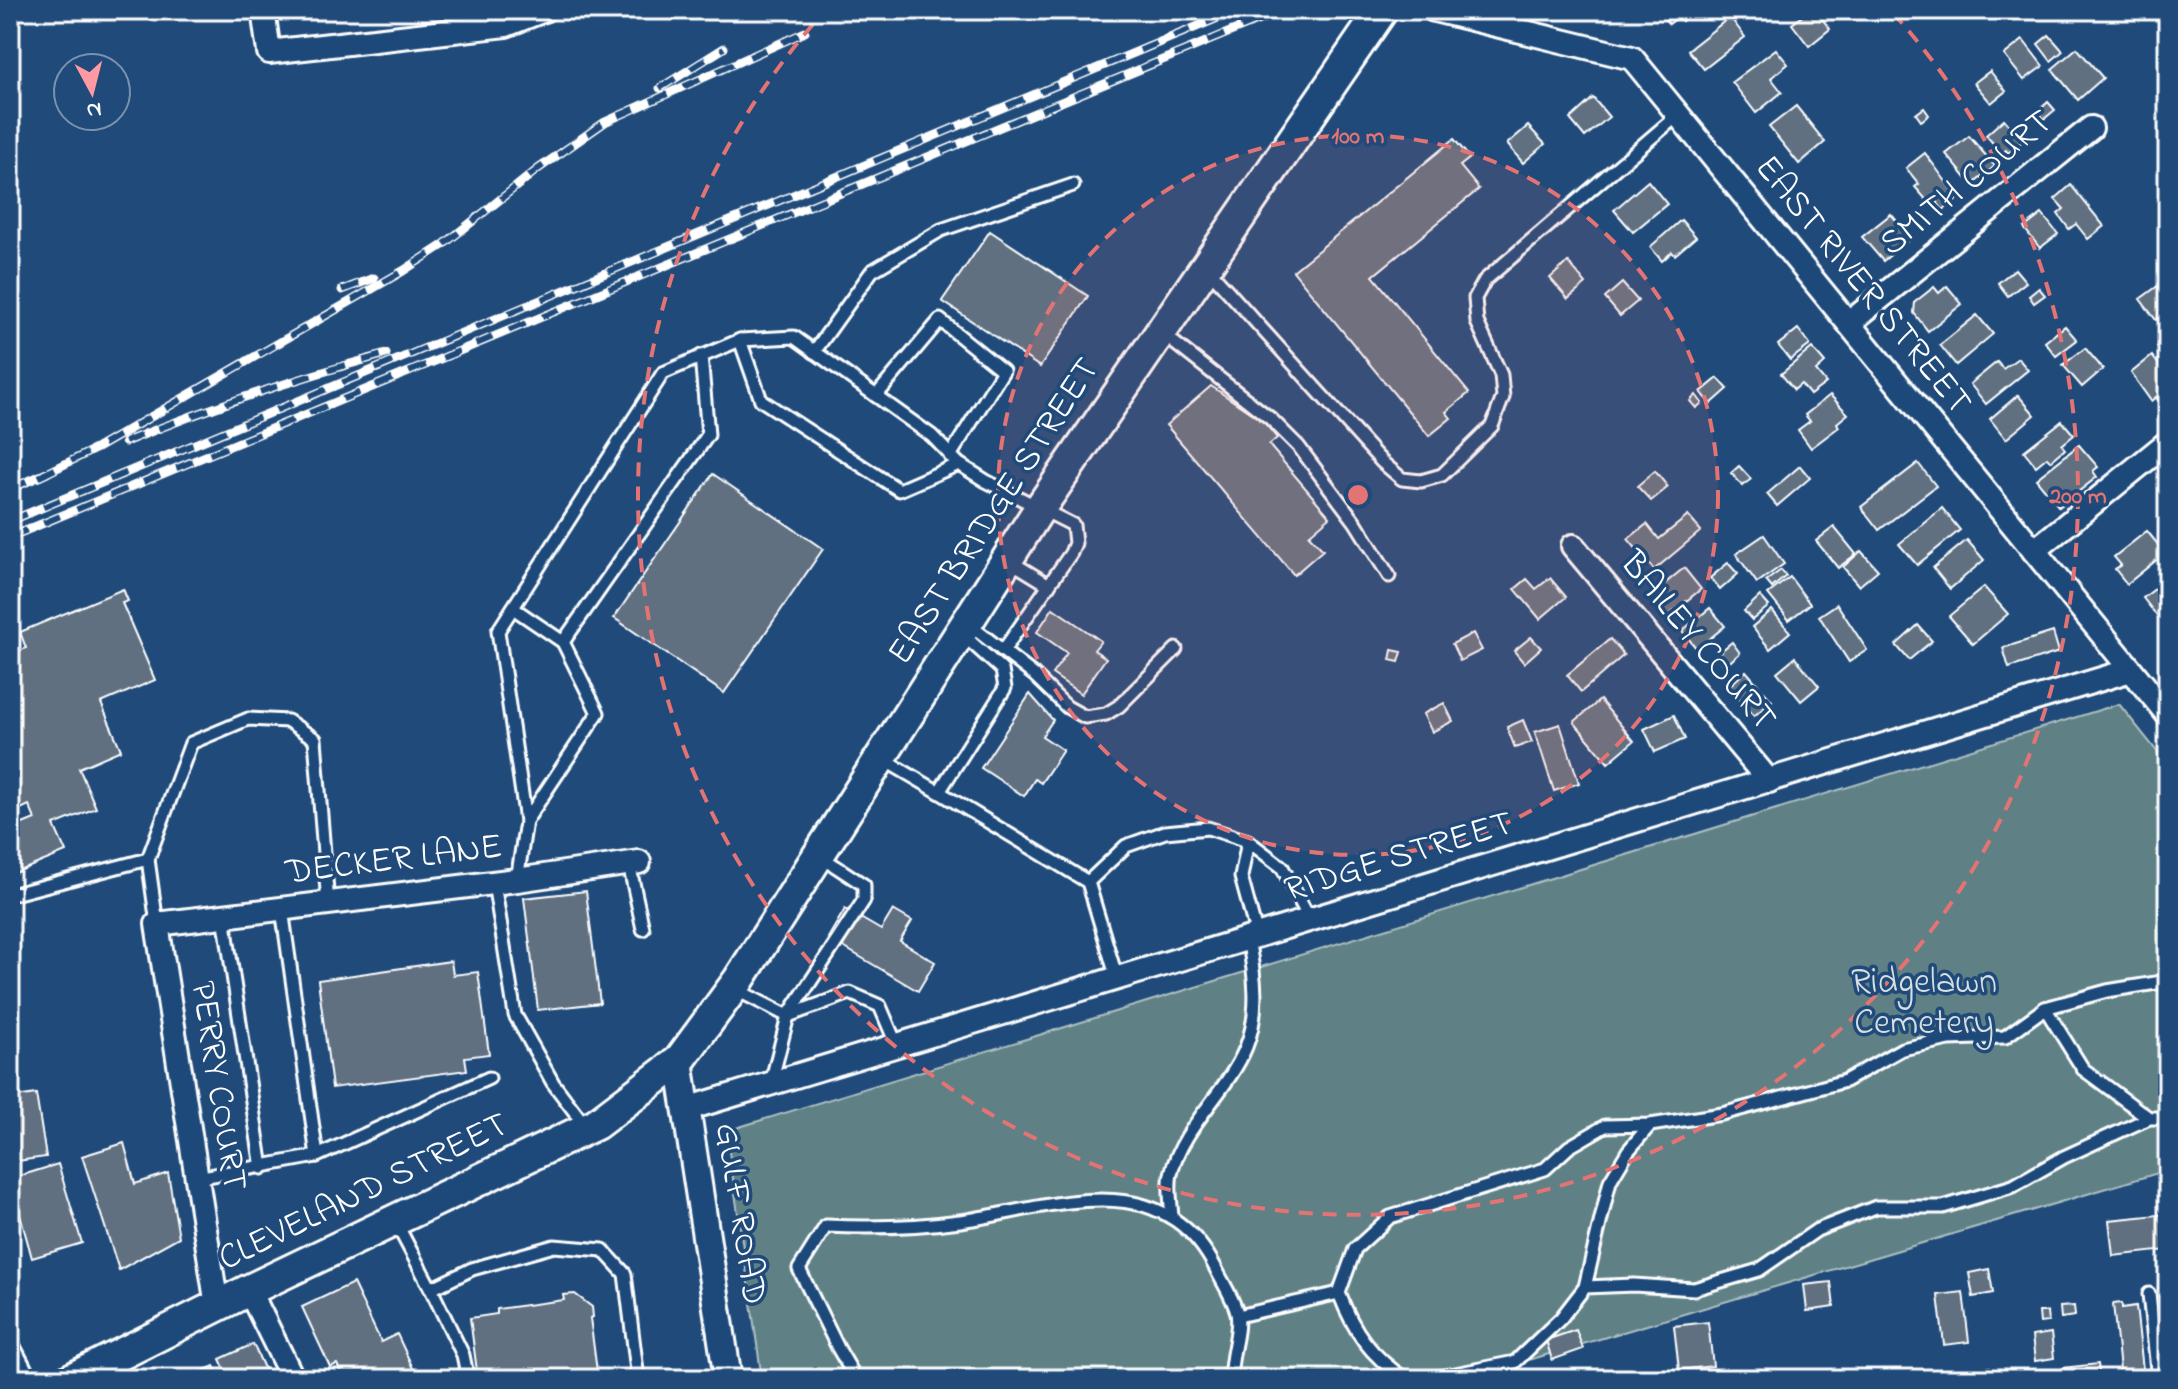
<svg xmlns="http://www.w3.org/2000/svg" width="2178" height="1389" font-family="'Indie Flower',sans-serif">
	<rect width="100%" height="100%" fill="#1f4a7a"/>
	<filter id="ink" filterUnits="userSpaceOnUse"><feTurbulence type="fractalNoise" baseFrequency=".0125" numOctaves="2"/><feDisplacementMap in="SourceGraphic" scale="16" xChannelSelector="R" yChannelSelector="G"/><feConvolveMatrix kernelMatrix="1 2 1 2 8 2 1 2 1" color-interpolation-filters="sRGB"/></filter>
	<g filter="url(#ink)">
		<polygon fill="#5f8186" stroke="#afc0c2" stroke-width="2" points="2119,704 2168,765 2168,1170 1465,1379 762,1379 726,1131"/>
		<g fill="#606f80" stroke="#fff" stroke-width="2">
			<polygon points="1694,10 1682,21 1678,17 1669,24 1658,11"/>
			<polygon points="1810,10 1815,10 1830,29 1809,46 1792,24"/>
			<polygon points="1730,17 1745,37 1704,69 1688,50"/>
			<polygon points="2049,35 2063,51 2051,61 2038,44"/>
			<polygon points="2023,40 2043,66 2024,80 2004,55"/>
			<polygon points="2077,48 2103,78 2078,100 2052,69"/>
			<polygon points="1776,49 1788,64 1771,78 1782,92 1756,113 1732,82"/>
			<polygon points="1990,71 2006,91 1991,103 1974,83"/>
			<polygon points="1593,98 1609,117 1585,137 1570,119"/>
			<polygon points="2048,102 2055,110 2044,119 2038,111"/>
			<polygon points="1796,106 1825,142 1799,164 1769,127"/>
			<polygon points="1924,108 1929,115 1921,121 1916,114"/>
			<polygon points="2004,119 2023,141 2008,153 2006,150 2002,154 1986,135"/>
			<polygon points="1528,126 1545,144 1523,163 1507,144"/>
			<polygon points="1969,136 1995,166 1972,185 1946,154"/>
			<polygon points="1454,139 1470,158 1460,166 1479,189 1373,276 1469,393 1446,412 1451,418 1429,436 1293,271"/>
			<polygon points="1925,153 1958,198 1943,210 1935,200 1930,204 1915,187 1919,184 1906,168"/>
			<polygon points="1648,181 1667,204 1633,232 1614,210"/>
			<polygon points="2071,185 2104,226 2088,239 2076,224 2069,229 2058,214 2064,209 2055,199"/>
			<polygon points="1891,214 1911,238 1883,261 1862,237"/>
			<polygon points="2042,214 2058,234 2040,248 2024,228"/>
			<polygon points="1681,220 1696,237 1675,255 1672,252 1662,261 1650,247"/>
			<polygon points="990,231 1088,296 1040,367 942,301"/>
			<polygon points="1568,262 1586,284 1568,299 1550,278"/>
			<polygon points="2015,269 2026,282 2008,296 1998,283"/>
			<polygon points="1622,283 1638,301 1620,316 1605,298"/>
			<polygon points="2159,285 2168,296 2168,311 2156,320 2140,299"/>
			<polygon points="1947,286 1962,304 1928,331 1914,313 1915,302 1934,287 1939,293"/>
			<polygon points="2039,288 2045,295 2034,303 2029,296"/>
			<polygon points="1977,315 1993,334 1956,365 1940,345"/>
			<polygon points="2065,326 2077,340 2056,356 2045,342"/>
			<polygon points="1798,329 1810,345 1790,360 1778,345"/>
			<polygon points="2168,339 2168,361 2157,347"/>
			<polygon points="1812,348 1825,363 1816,371 1826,383 1810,395 1801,384 1794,390 1781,374"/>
			<polygon points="2085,348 2103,369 2082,387 2063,365"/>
			<polygon points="2152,356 2168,376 2167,410 2156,397 2151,401 2131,373"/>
			<polygon points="2018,358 2028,370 1986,404 1970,384 1997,362 2003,369"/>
			<polygon points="1718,378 1728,389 1711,404 1701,392"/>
			<polygon points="1211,386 1264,422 1277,438 1269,445 1330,517 1309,535 1323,550 1294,575 1166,425"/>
			<polygon points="1696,395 1702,403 1696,408 1690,401"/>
			<polygon points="1830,395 1848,414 1837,423 1839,427 1811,448 1798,430 1810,421 1805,415"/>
			<polygon points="2018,395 2035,415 2006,439 1990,419"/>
			<polygon points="2062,421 2074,435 2062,445 2065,449 2051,461 2047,457 2036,466 2024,451"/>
			<polygon points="2079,445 2098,467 2093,471 2097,477 2059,507 2036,479"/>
			<polygon points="1918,463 1936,486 1879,530 1861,507"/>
			<polygon points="1739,466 1751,479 1743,486 1731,473"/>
			<polygon points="1800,466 1810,478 1777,506 1767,494"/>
			<polygon points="1655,471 1668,487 1651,501 1637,486"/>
			<polygon points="713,474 823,549 724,693 614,618"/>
			<polygon points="1942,508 1960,530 1917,565 1899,544"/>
			<polygon points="1688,516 1701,531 1654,570 1628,539 1647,524 1659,539"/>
			<polygon points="1834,527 1856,554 1838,568 1816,541"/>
			<polygon points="2147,531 2165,553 2127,584 2115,569 2121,565 2114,557"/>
			<polygon points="1764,535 1784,564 1757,583 1736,554"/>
			<polygon points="1967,540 1984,560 1950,589 1933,568"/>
			<polygon points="1861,551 1878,570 1859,586 1843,567"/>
			<polygon points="1728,563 1738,574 1720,590 1710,578"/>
			<polygon points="1684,568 1701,589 1668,616 1651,595"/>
			<polygon points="1781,570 1786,576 1772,588 1766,581"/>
			<polygon points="1790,577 1810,604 1789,620 1768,594"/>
			<polygon points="1550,578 1566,597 1540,619 1515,589 1527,579 1536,589"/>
			<polygon points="2168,579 2168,616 2161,621 2143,598"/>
			<polygon points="1984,587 2008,614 1973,644 1949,616"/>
			<polygon points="123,589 128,601 122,603 155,680 101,703 121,750 79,768 96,808 54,825 66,852 10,875 10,829 35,819 29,805 10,814 10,655 26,648 20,632"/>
			<polygon points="1760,596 1769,606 1752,620 1744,611"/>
			<polygon points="1837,604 1867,650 1849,662 1819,616"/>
			<polygon points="1053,608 1101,641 1094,650 1106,658 1081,694 1052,674 1067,653 1037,632"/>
			<polygon points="1710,608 1725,626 1697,649 1682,631"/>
			<polygon points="1772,610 1790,632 1770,649 1752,627"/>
			<polygon points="1918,625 1932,641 1909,660 1896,645"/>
			<polygon points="2053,632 2059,652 2009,668 2003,648"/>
			<polygon points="1473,633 1482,650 1460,661 1452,644"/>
			<polygon points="1531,637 1541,648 1524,663 1514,651"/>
			<polygon points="1610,639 1624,655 1581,692 1567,675"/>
			<polygon points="1732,642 1740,653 1725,666 1716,655"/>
			<polygon points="1392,650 1402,652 1399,662 1390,660"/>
			<polygon points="1795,657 1819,686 1801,701 1777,672"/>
			<polygon points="1746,671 1772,701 1754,716 1729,686"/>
			<polygon points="1030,694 1053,720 1042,736 1063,750 1041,783 1035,779 1024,796 981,768"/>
			<polygon points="1600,700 1634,741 1608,763 1574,722"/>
			<polygon points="1444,703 1453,721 1432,732 1423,714"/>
			<polygon points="1674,715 1685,739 1655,752 1644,729"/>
			<polygon points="1523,720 1532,742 1515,748 1507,727"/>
			<polygon points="1560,724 1579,783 1554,791 1535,732"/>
			<polygon points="586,891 600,1003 538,1010 524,898"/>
			<polygon points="845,909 881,930 893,910 912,921 900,941 935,962 918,991 828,938"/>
			<polygon points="10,960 17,999 10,1001"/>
			<polygon points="451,961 453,975 478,972 489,1054 465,1057 467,1070 332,1088 318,980"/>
			<polygon points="36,1094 46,1157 10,1162 10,1098"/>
			<polygon points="124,1143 135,1184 168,1173 179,1237 119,1270 82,1156"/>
			<polygon points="58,1164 82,1243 32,1258 10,1179"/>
			<polygon points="2168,1214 2168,1261 2167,1250 2113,1256 2109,1220"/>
			<polygon points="1989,1269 1993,1293 1973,1297 1969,1273"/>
			<polygon points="1831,1282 1834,1307 1807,1311 1804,1285"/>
			<polygon points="353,1283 381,1342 397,1334 418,1379 344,1379 337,1364 330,1367 302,1307"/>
			<polygon points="1963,1292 1969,1342 1944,1345 1938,1295"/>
			<polygon points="575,1294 592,1307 593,1317 590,1318 598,1379 478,1379 470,1318 497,1314 497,1309 564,1300 563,1295"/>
			<polygon points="2122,1303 2122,1308 2136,1306 2144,1379 2121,1379 2113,1304"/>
			<polygon points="2074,1306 2075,1316 2061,1318 2060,1307"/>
			<polygon points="2039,1312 2047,1312 2048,1322 2040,1323"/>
			<polygon points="1708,1322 1713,1366 1679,1370 1674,1326"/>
			<polygon points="1576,1330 1583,1349 1552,1360 1546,1340"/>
			<polygon points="2051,1333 2054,1358 2035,1361 2032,1336"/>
			<polygon points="253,1344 269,1379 229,1379 220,1359"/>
			<polygon points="2098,1364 2100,1379 2064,1379 2063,1368"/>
			<polygon points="214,1366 220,1379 190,1379 189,1377"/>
			<polygon points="1990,1367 1992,1379 1975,1379 1974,1369"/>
		</g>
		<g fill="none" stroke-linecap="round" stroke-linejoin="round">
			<defs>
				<g id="service">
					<polyline points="1208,269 1382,462 1402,479 1421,481 1442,475 1492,426 1503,397 1501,375 1477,322 1475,298 1485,280 1679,114"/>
					<polyline points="1163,334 1271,419 1299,447 1356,523 1389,576"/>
					<polyline points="740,340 761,400 899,490 959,464"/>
					<polyline points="814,352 872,271 941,230 1073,185"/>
					<polyline points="876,396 940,320 1003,371 950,456"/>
					<polyline points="1008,560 1049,585"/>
					<polyline points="513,608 563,642 708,435 701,356"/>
					<polyline points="967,623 1034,675 1067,707 1085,717 1106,714 1119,706 1176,649"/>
					<polyline points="881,758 939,792 1005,688 1002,670 962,634"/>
					<polyline points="939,792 1088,882 1117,979"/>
					<polyline points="526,821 598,713 563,642"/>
					<polyline points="1248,841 1241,877 1257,936"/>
					<polyline points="148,859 191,743 248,719 288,721 315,739 328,904"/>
					<polyline points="629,864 643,929"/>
					<polyline points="517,880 526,821 498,631 663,373 740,340 794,337 932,436 959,464 986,481 1073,525 1075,543 1071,553 1003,651"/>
					<polyline points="1088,882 1126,846 1165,832 1208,828 1248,841 1282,867 1310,920"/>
					<polyline points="494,883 515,1015 553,1083 587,1128"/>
					<polyline points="10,895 148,859 157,924"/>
					<polyline points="282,909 317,1156"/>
					<polyline points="224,916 262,1168"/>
					<polyline points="733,988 788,1016 850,993 880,1006 897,1046"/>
					<polyline points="2045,1008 2083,1069 2149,1118"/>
					<polyline points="771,1083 788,1016 864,900 864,885 820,856"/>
					<polyline points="197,1178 317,1156 489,1078"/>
					<path d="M1172 1217C1171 1203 1168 1186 1171 1174 1183 1125 1227 1093 1246 1047 1260 1012 1255 975 1248 939"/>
					<polyline points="395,1221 431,1289 472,1269 554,1246 603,1250 625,1274 638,1379"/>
					<polyline points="1585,1287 1634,1285 1694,1289 1759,1270 1817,1230 1876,1207 1943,1207 2013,1186 2064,1157 2149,1118 2168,1118"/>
					<polyline points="431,1289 463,1355 468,1379"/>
					<polyline points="2149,1294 2158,1379"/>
					<polyline points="1238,1316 1339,1293"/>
					<polyline points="10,1339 31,1379"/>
					<path d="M856 1379 838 1348 799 1269 826 1226C871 1228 916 1227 960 1221 1052 1208 1162 1162 1216 1269 1223 1283 1233 1298 1237 1313 1241 1331 1229 1358 1231 1379"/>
					<path d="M1405 1379C1370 1355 1354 1332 1339 1293L1355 1249 1390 1217 1545 1169 1569 1147 1605 1126 1650 1125 1722 1114 1845 1081 1902 1049 1949 1039 2005 1037 2045 1008 2107 991 2168 981"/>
					<polyline points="1430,1379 1515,1362 1561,1318 1585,1287 1610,1181 1628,1151 1650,1125"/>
				</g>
				<g id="minor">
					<polyline points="263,10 269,52 506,25 544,10"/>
					<polyline points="1434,10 1632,58 2168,715"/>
					<polyline points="1849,323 2091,128"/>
					<polyline points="1573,546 1769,781"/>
					<polyline points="2034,551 2168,442"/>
					<polyline points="687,1109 2131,670"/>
					<polyline points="249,1290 293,1379"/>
					<polyline points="217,1306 157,924 517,880 639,862"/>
				</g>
				<polyline id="tertiary" points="679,1061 728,1379"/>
				<polyline id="secondary" points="71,1379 249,1290 596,1124 679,1061 738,981 1040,508 1382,10"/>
			</defs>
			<use href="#service" stroke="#fff" stroke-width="17"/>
			<use href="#minor" stroke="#fff" stroke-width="28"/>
			<use href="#tertiary" stroke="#fff" stroke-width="32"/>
			<use href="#secondary" stroke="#fff" stroke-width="36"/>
			<use href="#service" stroke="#1f4a7a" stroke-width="11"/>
			<use href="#minor" stroke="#1f4a7a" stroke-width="22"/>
			<use href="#tertiary" stroke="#1f4a7a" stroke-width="26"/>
			<use href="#secondary" stroke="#1f4a7a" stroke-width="30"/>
			<defs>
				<g id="rail">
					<polyline points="660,88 724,48"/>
					<polyline points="342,290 374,278"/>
					<path d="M125 442C210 407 297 378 386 354"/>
					<polyline points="39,477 97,448 403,271 443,245 538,169 605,122 805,32"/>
					<polyline points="10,489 47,473"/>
					<polyline points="10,521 1237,10"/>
					<polyline points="10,537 1283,10"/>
				</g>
			</defs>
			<use href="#rail" stroke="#fff" stroke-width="9"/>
			<use href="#rail" stroke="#1f4a7a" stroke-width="6" stroke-dasharray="18" stroke-linecap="butt"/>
		</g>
	</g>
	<circle cx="1358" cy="495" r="360" fill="#e47373" fill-opacity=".12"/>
	<g fill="none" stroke="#e47373" stroke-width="4" stroke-dasharray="14 10">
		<circle cx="1358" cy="495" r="360"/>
		<path d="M1893 13A720 720 0 1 1 823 13"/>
	</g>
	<g text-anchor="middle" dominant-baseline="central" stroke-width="7" stroke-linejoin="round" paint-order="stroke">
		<g font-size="36" fill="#fff" stroke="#1f4a7a">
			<text transform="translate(1967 184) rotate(-39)">SMITH COURT</text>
			<text transform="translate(1862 286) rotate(51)">EAST RIVER STREET</text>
			<text transform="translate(995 512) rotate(-57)">EAST BRIDGE STREET</text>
			<text transform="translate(1697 642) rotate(50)">BAILEY COURT</text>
			<text transform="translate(1399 858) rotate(-17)">RIDGE STREET</text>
			<text transform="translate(394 861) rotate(-7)">DECKER LANE</text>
			<text transform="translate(217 1086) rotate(81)">PERRY COURT</text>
			<text transform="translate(364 1193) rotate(-26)">CLEVELAND STREET</text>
			<text transform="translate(739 1214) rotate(81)">GULF ROAD</text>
		</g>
		<g font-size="36" fill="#d7e0e1" stroke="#1f4a7a">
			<text x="1924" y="983">Ridgelawn<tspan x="1924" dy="41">Cemetery</tspan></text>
		</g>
	</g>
	<circle cx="1358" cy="495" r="12" fill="#e47373" stroke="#1f4a7a" stroke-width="4"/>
	<g font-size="24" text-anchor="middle" font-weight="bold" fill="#e47373" stroke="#1f4a7a" stroke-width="7" stroke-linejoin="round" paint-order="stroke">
		<text x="1358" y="143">100 m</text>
		<text x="2078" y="503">200 m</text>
	</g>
	<rect width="2178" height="1389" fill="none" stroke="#1f4a7a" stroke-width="40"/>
	<rect x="20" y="20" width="2138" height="1349" fill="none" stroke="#fff" stroke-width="3" filter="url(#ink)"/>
	<g transform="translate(92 92) rotate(173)"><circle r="38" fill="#1f4a7a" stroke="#7992af" stroke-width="2"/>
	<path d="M0-6L14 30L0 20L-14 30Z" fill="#ff9aa2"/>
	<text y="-12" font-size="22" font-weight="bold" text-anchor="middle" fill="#ffffff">N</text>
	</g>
</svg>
